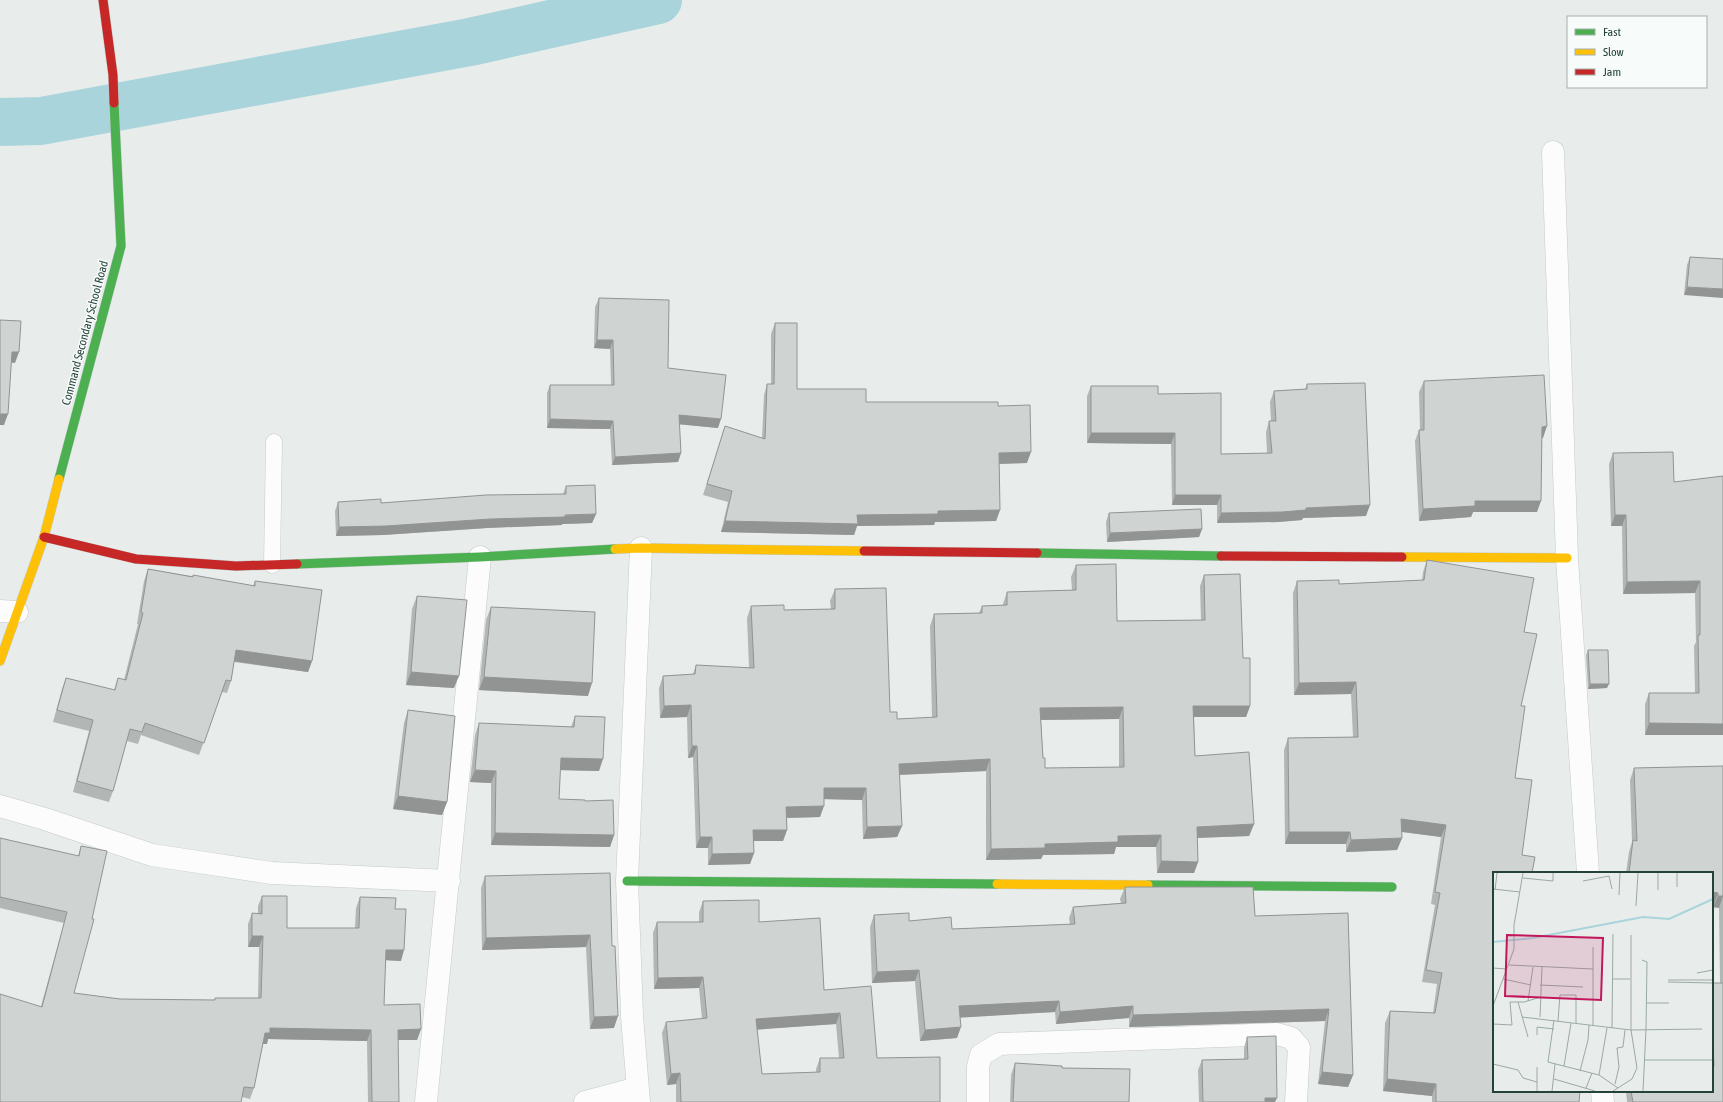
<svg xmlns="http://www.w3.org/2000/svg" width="1723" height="1102" font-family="'Asap Condensed',sans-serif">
	<rect width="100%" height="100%" fill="#e8edeb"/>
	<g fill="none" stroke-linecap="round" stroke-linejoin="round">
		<polyline stroke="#a9d4db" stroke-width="48" points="0,122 41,121 470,42 658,0"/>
		<defs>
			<polyline id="lane" points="272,565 274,442"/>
			<g id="street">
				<polyline points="1553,152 1567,558 1588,873"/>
				<polyline points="0,611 17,612"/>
				<polyline points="0,806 45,819 152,855 272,873 449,881"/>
				<polyline points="1602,1091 1603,1102"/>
				<polyline points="426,1102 480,557"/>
				<polyline points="585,1102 637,1088"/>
				<polyline points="639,1102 632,1016 627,881 641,548"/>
				<polyline points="978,1102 978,1067 981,1055 999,1044 1277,1034 1291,1038 1299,1047 1296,1102"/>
			</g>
			<g id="fast">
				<polyline points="59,479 121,246 114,103"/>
				<polyline points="1037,553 1221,556"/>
				<polyline points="297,564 480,557 615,549"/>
				<polyline points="627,881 997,884"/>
				<polyline points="1148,885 1392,887"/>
			</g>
			<g id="slow">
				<polyline points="615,549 641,548 864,551"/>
				<polyline points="1402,557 1567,558"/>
				<polyline points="0,661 44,537 59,479"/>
				<polyline points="997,884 1148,885"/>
			</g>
			<g id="jam">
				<polyline points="103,0 113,75 114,103"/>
				<polyline points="44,537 136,559 236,566 297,564"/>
				<polyline points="864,551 1037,553"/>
				<polyline points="1221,556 1402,557"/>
			</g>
		</defs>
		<use href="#lane" stroke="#c5cac8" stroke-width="17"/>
		<use href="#street" stroke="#c5cac8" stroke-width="23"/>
		<use href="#fast" stroke="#c3cbc8" stroke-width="10"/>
		<use href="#slow" stroke="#c3cbc8" stroke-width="10"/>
		<use href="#jam" stroke="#c3cbc8" stroke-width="10"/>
		<use href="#lane" stroke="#fcfcfc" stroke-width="16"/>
		<use href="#street" stroke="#fcfcfc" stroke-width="22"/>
		<use href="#fast" stroke="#4caf50" stroke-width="9"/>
		<use href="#slow" stroke="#ffc107" stroke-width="9"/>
		<use href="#jam" stroke="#c62828" stroke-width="9"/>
	</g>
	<g fill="#b2b6b5" fill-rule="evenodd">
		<polygon points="1690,257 1723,259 1684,295 1687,265"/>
		<polygon points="599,298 668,368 718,428 679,424 681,453 678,462 612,465 610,429 547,428 547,393 550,385 611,385 610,349 594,348 595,307"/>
		<polygon points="775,323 797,389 866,402 998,406 1027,463 999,464 1000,510 996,521 935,522 934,525 857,526 854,535 721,532 728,502 703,495 725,426 762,438 764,395 767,384 771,384 771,334"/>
		<polygon points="1424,381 1543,438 1542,438 1537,512 1473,512 1471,517 1419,521 1415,441 1419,430 1420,430 1419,392"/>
		<polygon points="1307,384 1366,516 1303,518 1302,520 1278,522 1217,523 1217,505 1172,505 1171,444 1087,443 1087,396 1091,386 1158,394 1221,454 1267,453 1266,432 1269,421 1271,421 1270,402 1274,391 1305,389"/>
		<polygon points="1613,453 1674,482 1723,476 1723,735 1645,735 1645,704 1649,693 1695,693 1694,646 1696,642 1695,593 1623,594 1622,526 1611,526 1609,464"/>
		<polygon points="566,486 596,514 592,523 562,524 562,525 487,528 383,535 336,536 335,511 338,502 381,503 563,494"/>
		<polygon points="1109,513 1202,529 1199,537 1107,542 1106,522"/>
		<polygon points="1427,560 1524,632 1521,706 1515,778 1522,855 1494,1091 1579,1102 1432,1102 1432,1096 1383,1091 1385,1023 1390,1011 1433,1013 1437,984 1422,982 1435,905 1431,904 1441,837 1401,832 1402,838 1397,850 1346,852 1346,844 1285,844 1284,750 1288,738 1353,737 1351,694 1294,695 1293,593 1297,581 1339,584 1422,580 1423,572"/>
		<path d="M1076 565 1117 621 1201 620 1200 586 1204 575 1243 658 1250 706 1246 717H1194L1195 756 1254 824 1249 836 1197 838 1198 862 1194 873H1157L1156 847H1116L1114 854 1043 855 1041 859 986 860V771L899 775 902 826 897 837 863 839 862 800 824 799 820 817 787 818V830L783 841H753L754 853 750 864 708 865V848H696L693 757 688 758 687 717 660 718 659 688 663 676 693 674 696 665 749 668 747 618 751 606 784 610 831 609 830 601 835 589 890 712 897 719 932 718 930 626 934 614 979 613 982 606 1003 605V604L1007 592 1072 590 1071 577ZM1119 719V767L1045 768 1043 758 1041 720Z"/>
		<polygon points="148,569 253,586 255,581 312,661 308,672 234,662 231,681 227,693 222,692 199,755 141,735 138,744 127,741 113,791 109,802 73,792 89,731 53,722 62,689 66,678 114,690 118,678 124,680 138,624 137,624 144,581"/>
		<polygon points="417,596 454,688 406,685 412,609"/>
		<polygon points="491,607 588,696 479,690 486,620"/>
		<polygon points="1588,650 1607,688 1588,689 1586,655"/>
		<polygon points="408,710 447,802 442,815 393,809 404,723"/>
		<polygon points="575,716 599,771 560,770 559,799 614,835 610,847 491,845 491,783 470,782 475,735 479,723 571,727"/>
		<polygon points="1723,766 1723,1102 1627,1102 1626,1091 1712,1091 1712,983 1720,983 1719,908 1713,907 1714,904 1712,904 1712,873 1626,873 1629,852 1632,842 1630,780 1634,768"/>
		<polygon points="0,838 78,856 81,846 74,993 120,999 214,1000 215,998 258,998 259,947 248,947 248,924 252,913 258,914 258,906 262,896 287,928 355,928 356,908 360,897 395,909 401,961 385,960 384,1005 421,1029 417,1040 398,1040 399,1102 368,1102 367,1041 268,1039 267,1044 263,1044 254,1088 250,1099 242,1097 41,1006 64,923 0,908"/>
		<polygon points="485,876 612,946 614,1028 590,1029 586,947 482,950 481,888"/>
		<polygon points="1125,887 1255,916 1348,913 1353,1075 1348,1087 1318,1084 1325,1021 1129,1027 1129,1018 1056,1024 1055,1012 960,1017 957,1038 920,1041 915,981 872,983 870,927 874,915 909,921 952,929 1070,924 1069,918 1073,907 1121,903 1120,899"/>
		<path d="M703 901 759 922 824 990 877 1058 940 1102H676V1084L667 1085 662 1033 666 1022 702 1019 699 988 654 989 653 933 657 922H699V912ZM836 1024 839 1058H820L816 1069V1072L762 1074 757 1029Z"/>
		<polygon points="1247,1037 1275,1102 1199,1102 1198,1070 1202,1060 1244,1059 1244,1048"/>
		<polygon points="1015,1063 1062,1068 1129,1102 1010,1102 1011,1075"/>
	</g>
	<g fill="#919493">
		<polygon points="1687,287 1723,289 1723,298 1684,295"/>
		<polygon points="597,340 613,340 610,349 594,348"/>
		<polygon points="12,352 19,352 15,363 8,362"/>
		<polygon points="0,414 8,414 4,425 0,425"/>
		<polygon points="679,415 721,419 718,428 676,424"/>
		<polygon points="550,419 613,421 610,429 547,428"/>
		<polygon points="1547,426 1543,438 1538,438 1542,427"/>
		<polygon points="1091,433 1175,433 1171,444 1087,443"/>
		<polygon points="1031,452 1027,463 995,464 999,453"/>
		<polygon points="681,453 678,462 612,465 615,457"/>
		<polygon points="1175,495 1221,495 1217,505 1172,505"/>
		<polygon points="1475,501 1541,501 1537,512 1473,512 1471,517 1419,521 1423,509"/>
		<polygon points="1370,505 1366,516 1303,518 1302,520 1278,522 1217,523 1221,513 1306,508"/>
		<polygon points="1000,510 996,521 935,522 934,525 857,526 854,535 721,532 725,521 938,511"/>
		<polygon points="596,514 592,523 562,524 562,525 487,528 383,535 336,536 339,527 490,519"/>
		<polygon points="1615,515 1626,515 1622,526 1611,526"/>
		<polygon points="1202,529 1199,537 1107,542 1110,533"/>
		<polygon points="1700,581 1695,593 1623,594 1627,582"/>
		<polygon points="236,650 312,661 308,672 232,661"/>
		<polygon points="411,672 459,676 454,688 406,685"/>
		<polygon points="484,677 592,683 588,696 479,690"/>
		<polygon points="1356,682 1351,694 1294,695 1299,683"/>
		<polygon points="1590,684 1609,684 1607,688 1588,689"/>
		<polygon points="691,705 687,717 660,718 664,706"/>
		<polygon points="1193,706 1250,706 1246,717 1189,717"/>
		<polygon points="1123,707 1119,719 1036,720 1040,708"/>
		<polygon points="1649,723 1723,724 1723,735 1645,735"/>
		<polygon points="692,746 697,746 693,757 688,758"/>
		<polygon points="561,758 603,759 599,771 557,770"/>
		<polygon points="990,759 986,771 895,775 899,764"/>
		<polygon points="475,770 496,771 491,783 470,782"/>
		<polygon points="824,788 866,788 862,800 820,799"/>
		<polygon points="398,796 447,802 442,815 393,809"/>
		<polygon points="824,806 820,817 782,818 786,807"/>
		<polygon points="1401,819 1446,825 1441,837 1396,831"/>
		<polygon points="1254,824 1249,836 1193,838 1197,827"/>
		<polygon points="902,826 897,837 863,839 867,827"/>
		<polygon points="753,830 787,830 783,841 749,841"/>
		<polygon points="1289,832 1350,832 1346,844 1285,844"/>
		<polygon points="495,833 614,835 610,847 491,845"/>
		<polygon points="1161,835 1156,847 1116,847 1114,854 1043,855 1041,859 986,860 991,849 1118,836"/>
		<polygon points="700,837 712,837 708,848 696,848"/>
		<polygon points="1402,838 1397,850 1346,852 1351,840"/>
		<polygon points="754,853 750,864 708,865 712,854"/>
		<polygon points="1161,861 1198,862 1194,873 1157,873"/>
		<polygon points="1712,892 1718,893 1714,904 1712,904"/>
		<polygon points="1718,896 1723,896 1719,908 1713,907"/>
		<polygon points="590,935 586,947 482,950 486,938"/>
		<polygon points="252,936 263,936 259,947 248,947"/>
		<polygon points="386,950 404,950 401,961 382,960"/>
		<polygon points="919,970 915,981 872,983 877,972"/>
		<polygon points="703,977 699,988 654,989 658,978"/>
		<polygon points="1059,1001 1055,1012 955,1018 959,1006"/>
		<polygon points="1133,1006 1129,1018 1056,1024 1060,1012"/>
		<polygon points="1329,1009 1325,1021 1129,1027 1133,1015"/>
		<polygon points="840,1013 836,1024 752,1030 756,1019"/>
		<polygon points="618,1016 614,1028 590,1029 594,1017"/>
		<polygon points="961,1027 957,1038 920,1041 925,1030"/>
		<polygon points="270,1028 371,1030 367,1041 268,1039 267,1044 261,1044 265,1033"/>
		<polygon points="421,1029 417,1040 394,1040 398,1030"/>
		<polygon points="1322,1072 1353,1075 1348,1087 1318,1084"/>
		<polygon points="680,1073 676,1084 667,1085 671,1074"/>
		<polygon points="1387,1079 1436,1084 1432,1096 1383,1091"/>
		<polygon points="1265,1098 1277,1098 1275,1102 1264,1102"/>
	</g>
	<g fill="#cfd4d2" stroke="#919493" fill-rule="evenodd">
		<polygon points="1690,257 1723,259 1723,289 1687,287"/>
		<polygon points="599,298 669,300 668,368 726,375 721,419 679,415 681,453 615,457 613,421 550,419 550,385 614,385 613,340 597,340"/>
		<polygon points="0,320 21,321 19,352 12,352 8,414 0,414"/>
		<polygon points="775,323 797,323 797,389 866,389 866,402 998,402 998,406 1030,405 1031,452 999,453 1000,510 938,511 938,514 857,515 858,524 725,521 732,491 707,484 725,426 765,439 767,384 774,384"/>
		<polygon points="1544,375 1547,426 1542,427 1541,501 1475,501 1475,506 1423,509 1419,430 1424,430 1424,381"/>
		<polygon points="1365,383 1370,505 1306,508 1306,510 1282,512 1221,513 1221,495 1175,495 1175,433 1091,433 1091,386 1158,386 1158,394 1221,393 1221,454 1272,453 1269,421 1276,421 1274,391 1307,389 1307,384"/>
		<polygon points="1673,452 1674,482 1723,476 1723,724 1649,723 1649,693 1699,693 1698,635 1700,635 1700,581 1627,582 1626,515 1615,515 1613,453"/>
		<polygon points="595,485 596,514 565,515 565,517 490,519 386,526 339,527 338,502 381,499 381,503 486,495 566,494 566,486"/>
		<polygon points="1201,509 1202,529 1110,533 1109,513"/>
		<polygon points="1427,560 1534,578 1524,632 1537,634 1521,706 1525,706 1515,778 1532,780 1522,855 1535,857 1532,873 1494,873 1494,1091 1580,1091 1579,1102 1436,1102 1436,1084 1387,1079 1390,1011 1435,1013 1442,973 1426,970 1440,893 1435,892 1446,825 1401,819 1402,838 1351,840 1350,832 1289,832 1288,738 1358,737 1356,682 1299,683 1297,581 1339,580 1339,584 1424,580"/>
		<path d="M1116 564 1117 621 1205 620 1204 575 1240 574 1243 658H1250V706H1193L1195 756 1249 752 1254 824 1197 827 1198 862 1161 861V835L1118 836V842L1045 844V848L991 849 990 759 899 764 902 826 867 827 866 788H824V806L786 807 787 830H753L754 853 712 854V837H700L697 746H692L691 705 664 706 663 676 695 674 696 665 754 668 751 606 784 605V610L835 609V589L886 588 890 712H897V719L937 717 934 614 982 613V606L1007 605V592L1076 590V565ZM1123 707 1124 767 1045 768V758H1043L1040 708Z"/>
		<polygon points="148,569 193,577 193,575 255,586 255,581 322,590 312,661 236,650 231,681 226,680 204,743 145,723 142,732 130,729 113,791 77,781 93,720 57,710 66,678 115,690 118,678 126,680 143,613 141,612"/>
		<polygon points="417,596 467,600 459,676 411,672"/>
		<polygon points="491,607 595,612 592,683 484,677"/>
		<polygon points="1588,650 1608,650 1609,684 1590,684"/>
		<polygon points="408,710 455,716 447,802 398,796"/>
		<polygon points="575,716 605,717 603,759 561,758 559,799 585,800 585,801 613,800 614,835 495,833 496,771 475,770 479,723 574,727"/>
		<polygon points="1723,766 1723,896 1718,896 1718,893 1712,892 1712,873 1629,873 1633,840 1637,841 1634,768"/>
		<polygon points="0,838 79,856 81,846 107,851 92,919 94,919 74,993 120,999 215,1000 215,998 261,998 263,936 252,936 252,913 262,914 262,896 287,896 287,928 359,928 360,897 396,898 395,909 406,909 404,950 386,950 384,1005 420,1004 421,1029 398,1030 399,1102 372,1102 371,1030 270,1028 270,1033 265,1033 254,1088 244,1087 241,1102 0,1102 0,994 42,1007 67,912 0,897"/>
		<polygon points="610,873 612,946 615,946 618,1016 594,1017 590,935 486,938 485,876"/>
		<polygon points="1125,887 1253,887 1255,916 1348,913 1353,1075 1322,1072 1329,1009 1133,1015 1133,1006 1060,1012 1059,1001 959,1006 961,1027 925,1030 919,970 877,972 874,915 909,913 909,921 951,917 952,929 1075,924 1073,907 1126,903"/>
		<path d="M759 900V922L820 918 824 990 871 986 877 1058 940 1057V1102H681L680 1073 671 1074 666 1022 707 1018 703 977 658 978 657 922H703V901ZM840 1013 844 1058H820V1072L762 1074 756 1019Z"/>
		<polygon points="1712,983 1723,983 1723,1102 1633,1102 1631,1091 1712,1091 1712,1066 1714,1066 1712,1022"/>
		<polygon points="1276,1036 1277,1098 1265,1098 1265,1102 1203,1102 1202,1060 1248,1059 1247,1037"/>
		<polygon points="1015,1063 1062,1066 1062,1068 1130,1069 1129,1102 1013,1102"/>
	</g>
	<g text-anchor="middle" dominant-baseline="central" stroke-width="3" stroke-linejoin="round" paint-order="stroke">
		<g font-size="12" fill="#24423a" stroke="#f7fbf9">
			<text transform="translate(85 333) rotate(-75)">Command Secondary School Road</text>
		</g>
	</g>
	<g transform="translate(1493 872)">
		<rect width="220" height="220" fill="#e8edeb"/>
		<path fill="none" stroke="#a9d4db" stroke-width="2" d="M0 70 40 66 150 45 176 47 220 27"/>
		<path fill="none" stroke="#9aa9a4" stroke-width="1" d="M184 1V15M30 6 60 9V1M90 9 116 4 119 17M0 17 27 20M2 18 4 1M165 18V1M126 23 127 1M143 34 145 1M100 75V154M149 88 154 90 153 157M16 93 100 97M0 96 14 97M204 101 220 98M10 107 38 113M119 107H137M175 108H220M175 110 220 111M47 113 90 115M35 129 40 95M25 130 35 165M153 131H176M0 134 21 77V53L30 1M29 145 138 158 209 157M47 145 49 95M61 148 55 190 106 203 125 216M65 149 67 123H83V151M0 152 19 153 17 130H31L48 125M119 156 120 62M44 163V155L61 157M151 188H220M0 192 25 198 30 206 44 210V219M71 194 78 151M87 199 95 168 96 153M106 203 114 156M61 207 102 219M44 210V195M122 212 126 195 124 176 130 175 132 158M93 216 99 201M59 219 62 192M120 219 139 207 144 196 138 158V63M150 219 153 157"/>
		<path fill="#c2185b" fill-opacity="0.15" stroke="#c2185b" stroke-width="2" d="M14 63 110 66 108 128 12 124Z"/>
		<rect width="220" height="220" fill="none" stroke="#24423a" stroke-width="2"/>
	</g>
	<rect x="1567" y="16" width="140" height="72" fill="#f7fbf9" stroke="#a3b1ad"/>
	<rect x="1575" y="29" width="20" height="6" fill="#4caf50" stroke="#a3b1ad"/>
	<text x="1603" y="36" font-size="12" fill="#24423a">Fast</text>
	<rect x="1575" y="49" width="20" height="6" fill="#ffc107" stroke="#a3b1ad"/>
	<text x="1603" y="56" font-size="12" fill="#24423a">Slow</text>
	<rect x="1575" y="69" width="20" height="6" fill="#c62828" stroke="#a3b1ad"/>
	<text x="1603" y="76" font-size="12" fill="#24423a">Jam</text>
</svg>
